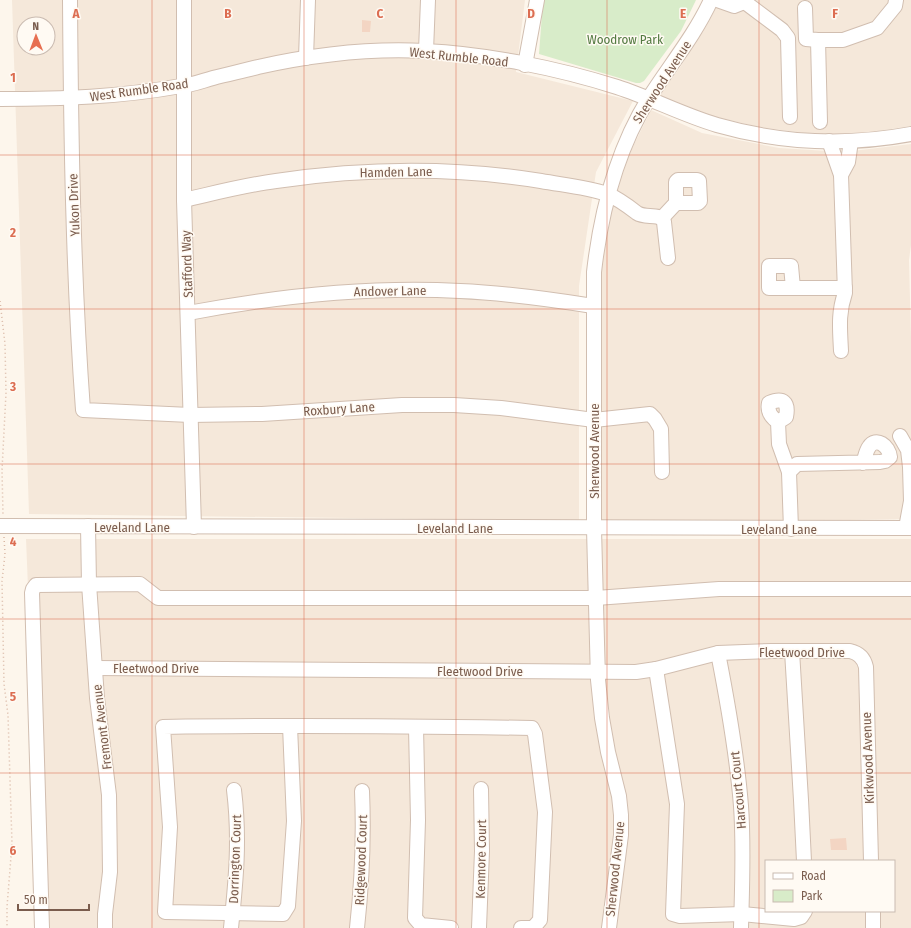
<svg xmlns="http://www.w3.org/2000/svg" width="911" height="928" font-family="'Fira Sans Condensed',sans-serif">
	<rect width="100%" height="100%" fill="#fdf6ec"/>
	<g fill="#f5e8da" fill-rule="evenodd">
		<path d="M12 0H525L516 72 633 101 596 172 579 286V521L29 514ZM24 24H48V48H24Z"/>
		<polygon points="718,0 911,0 911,126 865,133 819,135 759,127 699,113 659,96 681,66 713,13"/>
		<polygon points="651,110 702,133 779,148 844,152 911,144 911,245 909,260 911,338 911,519 599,524 598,310 602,242 621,171"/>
		<path d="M26 539H911V928H42ZM766 861H894V911H766Z"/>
	</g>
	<polygon fill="#d8ecc9" points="543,0 696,0 681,31 644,81 640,83 636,83 539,54"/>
	<g fill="#f3d5c3">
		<polygon points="362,20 371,21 370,32 362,32"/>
		<polygon points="846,838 847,850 831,850 830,839"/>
	</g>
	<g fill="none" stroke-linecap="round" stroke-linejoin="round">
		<defs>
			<g id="minor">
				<path d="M70 0C71 137 73 274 83 410L190 415 262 414 402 405H454L501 408 594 420 650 414 655 419 661 429 662 472"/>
				<polyline points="184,0 184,200 194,527"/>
				<polyline points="717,0 734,6 744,2"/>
				<polyline points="742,0 782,30 788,38 790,117"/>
				<polyline points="805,8 806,39 818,40 820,122"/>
				<polyline points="818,40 843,40 877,28 895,6 896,0"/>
				<polyline points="426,51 428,0"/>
				<polyline points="306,58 308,0"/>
				<polyline points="525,65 537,0"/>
				<path d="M0 99C62 99 120 97 181 86 192 85 202 81 213 78 228 74 243 71 258 67 312 55 369 48 425 51 487 54 557 68 617 87 651 98 683 115 717 125 780 143 847 146 911 134"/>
				<path d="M829 141 841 175 845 293C838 313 840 329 841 351"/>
				<polyline points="841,175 848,162 851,141"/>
				<path d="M184 200C215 193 245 185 276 181 364 168 454 167 541 181 563 185 586 187 607 194 617 198 628 206 637 213 646 219 659 212 664 222L668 258"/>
				<polyline points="662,218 676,203 676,182 678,180 697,180 699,181 700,201 698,203 676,203"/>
				<polyline points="793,288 791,266 769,266 769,288 845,288"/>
				<path d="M188 313C278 296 369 286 460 291 505 293 549 299 593 306"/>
				<path d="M778 422C771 417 767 412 769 403 783 397 789 402 786 417L778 422 779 444 789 472"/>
				<polyline points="900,436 908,450 910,467 911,501 906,528"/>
				<polyline points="0,526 911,528"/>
				<polyline points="88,526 89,584 97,698 109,795 110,872 105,914 105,928"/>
				<path d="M791 529 789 472 797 464 880 462 885 461 890 457C889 446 876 436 869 447 866 451 865 458 863 463"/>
				<polyline points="792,651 801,800 804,861"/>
				<path d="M718 653C728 704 737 755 741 806 744 847 742 888 741 928"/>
				<path d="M96 668 636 672 656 669 718 653 772 651H850C859 653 864 658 866 667L871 861"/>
				<polyline points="656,669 677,804 673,914 680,916 742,914 794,919 801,917 805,911"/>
				<path d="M290 726 294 821 288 906 283 914 165 912 170 827 163 727C286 725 410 726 532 728L535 734 545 812 540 920 533 928H521"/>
				<polyline points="416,727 418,820 415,918 421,925 451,928"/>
				<polyline points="873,911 873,928"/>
				<polyline points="42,928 32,593 33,589 36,585 140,584 158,598 596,598 719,589 911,589"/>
				<path d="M231 928C236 880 240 839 234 790"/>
				<path d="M357 928C362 882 364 837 362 791"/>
				<polyline points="479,928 482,851 481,789"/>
				<path d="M609 928 621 835V815L619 796 608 752 602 718 598 680 594 529V272C601 211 616 151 649 98 670 65 695 35 711 0"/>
			</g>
		</defs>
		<use href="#minor" stroke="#d1beb0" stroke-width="16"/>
		<g stroke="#d9b8a5" stroke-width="1.5" stroke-dasharray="1 3" stroke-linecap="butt">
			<polyline points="0,301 5,344 6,393 2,470 3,515"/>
			<polyline points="4,537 5,554 2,581 4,684 8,715 12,844 7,907 7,928"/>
		</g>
		<use href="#minor" stroke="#fff" stroke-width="14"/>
	</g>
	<path fill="none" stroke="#dc6d51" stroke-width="1" stroke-opacity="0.55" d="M152 0V928M304 0V928M456 0V928M607 0V928M759 0V928M0 155H911M0 309H911M0 464H911M0 619H911M0 773H911"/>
	<g text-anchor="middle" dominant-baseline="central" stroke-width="3" stroke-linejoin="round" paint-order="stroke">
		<g font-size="13" fill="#537a41" stroke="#fffaf3">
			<text x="625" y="39">Woodrow Park</text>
		</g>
		<g font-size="13" fill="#7a5c4d" stroke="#fffaf3">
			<text transform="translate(459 57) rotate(6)">West Rumble Road</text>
			<text transform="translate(662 82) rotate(-57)">Sherwood Avenue</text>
			<text transform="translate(139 90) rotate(-8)">West Rumble Road</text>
			<text transform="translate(396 172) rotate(-1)">Hamden Lane</text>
			<text transform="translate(74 205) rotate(-92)">Yukon Drive</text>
			<text transform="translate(187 264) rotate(-92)">Stafford Way</text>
			<text transform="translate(390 291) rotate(-1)">Andover Lane</text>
			<text transform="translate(339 409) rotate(-4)">Roxbury Lane</text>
			<text transform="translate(594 451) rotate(-90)">Sherwood Avenue</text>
			<text x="132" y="527">Leveland Lane</text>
			<text x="455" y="528">Leveland Lane</text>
			<text x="779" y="529">Leveland Lane</text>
			<text x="802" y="652">Fleetwood Drive</text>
			<text x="156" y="668">Fleetwood Drive</text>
			<text x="480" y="671">Fleetwood Drive</text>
			<text transform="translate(102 727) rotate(-97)">Fremont Avenue</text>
			<text transform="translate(868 758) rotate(-92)">Kirkwood Avenue</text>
			<text transform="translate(738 790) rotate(-95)">Harcourt Court</text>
			<text transform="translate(235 859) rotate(-88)">Dorrington Court</text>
			<text transform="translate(481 859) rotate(-89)">Kenmore Court</text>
			<text transform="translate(361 860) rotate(-88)">Ridgewood Court</text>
			<text transform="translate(615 869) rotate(-84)">Sherwood Avenue</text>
		</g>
	</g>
	<g font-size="13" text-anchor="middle" font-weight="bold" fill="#dc6d51" stroke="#fffaf3" stroke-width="3" stroke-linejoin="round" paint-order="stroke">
		<text x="76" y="18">A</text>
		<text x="228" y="18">B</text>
		<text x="380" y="18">C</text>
		<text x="531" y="18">D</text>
		<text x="683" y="18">E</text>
		<text x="835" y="18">F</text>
		<text x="13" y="82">1</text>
		<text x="13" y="237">2</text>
		<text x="13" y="391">3</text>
		<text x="13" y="546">4</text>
		<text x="13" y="701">5</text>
		<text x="13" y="855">6</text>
	</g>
	<rect x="765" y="860" width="130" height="52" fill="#fffaf3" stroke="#cabbb1"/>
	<rect x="773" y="873" width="20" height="6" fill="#ffffff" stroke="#cabbb1"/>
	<text x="801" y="880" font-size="12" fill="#7a5c4d">Road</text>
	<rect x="773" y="890" width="20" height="12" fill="#d8ecc9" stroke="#cabbb1"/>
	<text x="801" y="900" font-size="12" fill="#7a5c4d">Park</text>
	<g transform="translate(36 36) rotate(359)"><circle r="19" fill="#fffaf3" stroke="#cabbb1"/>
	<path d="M0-3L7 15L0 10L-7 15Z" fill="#e76f51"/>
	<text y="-6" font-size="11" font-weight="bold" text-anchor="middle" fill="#7a5c4d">N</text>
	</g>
	<path d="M18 904v6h71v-6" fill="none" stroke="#7a5c4d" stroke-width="2"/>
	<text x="24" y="904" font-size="12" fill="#7a5c4d" stroke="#fffaf3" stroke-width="3" paint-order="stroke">50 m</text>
</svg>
